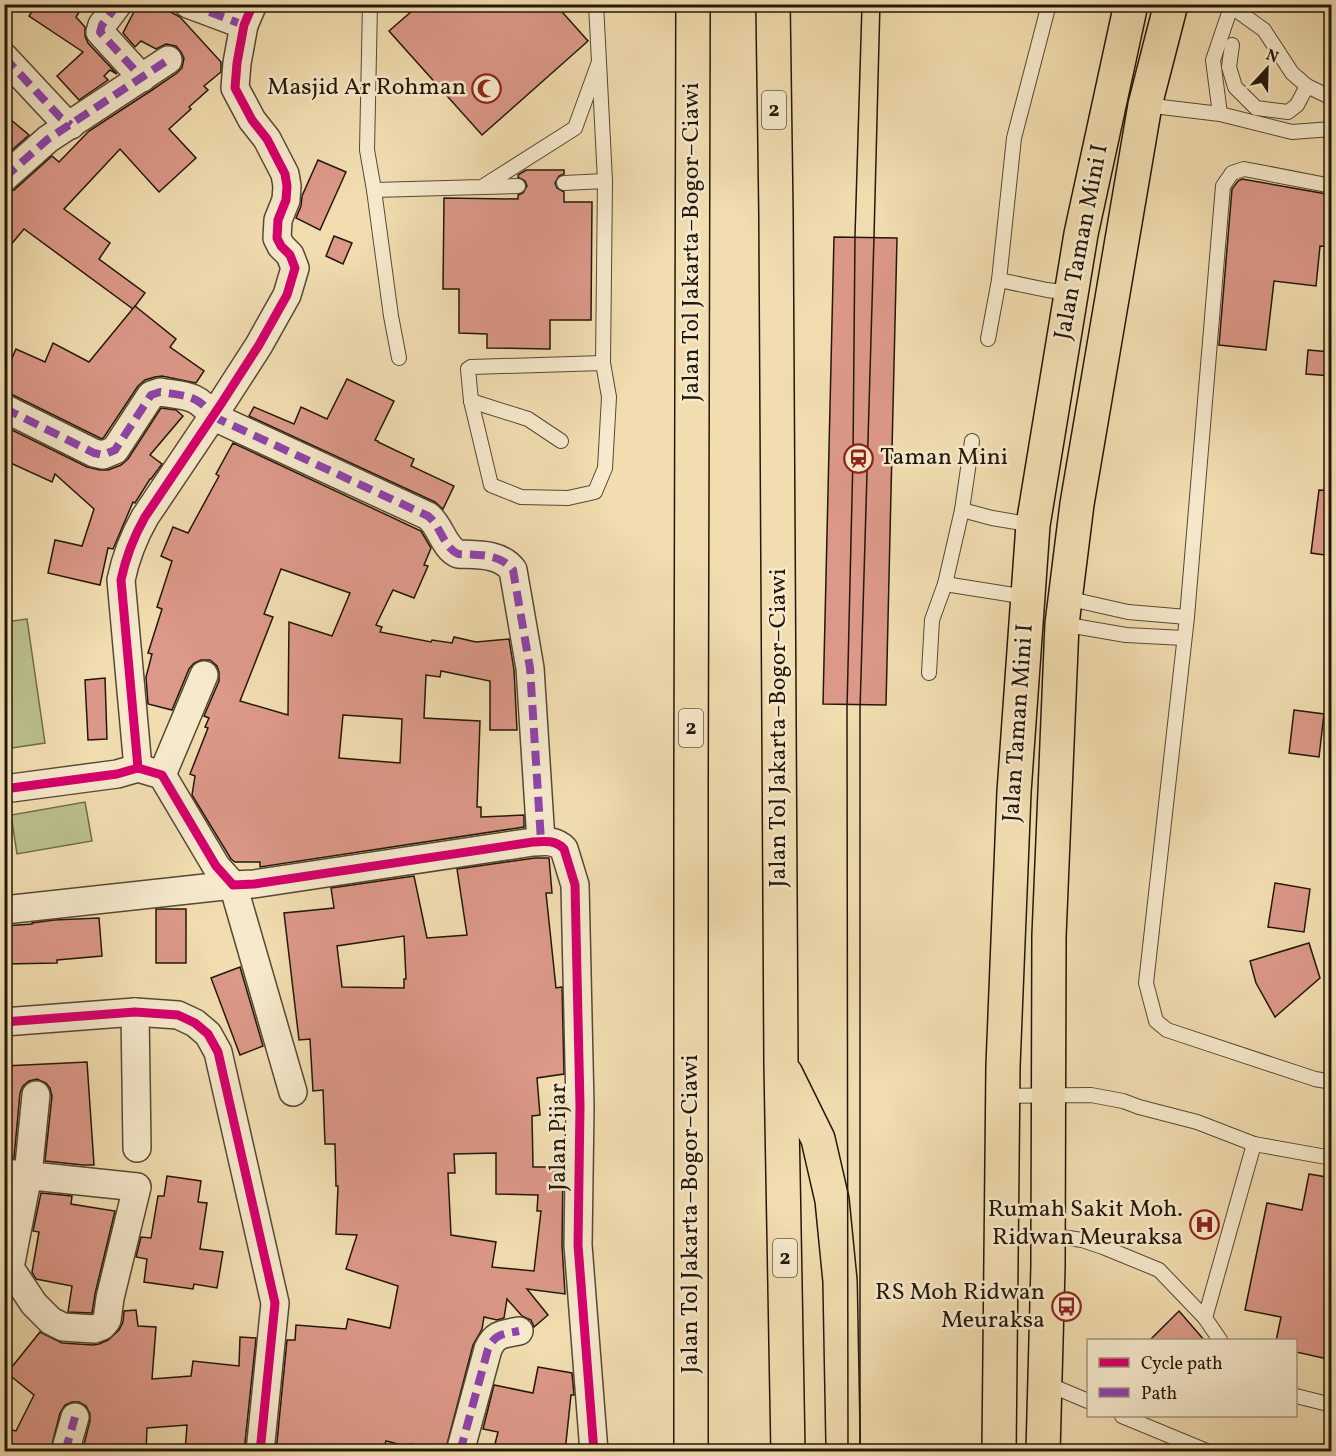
<svg xmlns="http://www.w3.org/2000/svg" width="1336" height="1456" font-family="Vollkorn,serif">
	<rect width="100%" height="100%" fill="#f1ddb0"/>
	<filter id="stains"><feTurbulence type="fractalNoise" baseFrequency=".00333" numOctaves="4"/><feColorMatrix values="0 0 0 0 .2 0 0 0 0 .09 0 0 0 0 .02 0 0 0 .5 -.17"/></filter>
	<radialGradient id="worn" r=".72"><stop offset=".6" stop-color="#630" stop-opacity="0"/><stop offset="1" stop-color="#630" stop-opacity=".3"/></radialGradient>
	<g fill="#bbc08b" stroke="#6f6c4a" stroke-width="1.5">
		<polygon points="27,619 45,743 5,749 5,622"/>
		<polygon points="85,802 92,841 17,854 11,815"/>
	</g>
	<g fill="#dc9888" stroke="#231809" stroke-width="1.5" fill-rule="evenodd">
		<polygon points="37,4 84,4 76,17 85,27 85,36 88,43 117,74 110,70 104,76 108,80 79,100 57,76 83,52 29,16"/>
		<polygon points="138,4 156,4 180,17 221,62 221,72 204,86 208,90 189,107 191,109 169,129 196,158 159,192 120,149 64,209 110,243 99,259 145,293 133,309 24,229 4,253 4,193 14,190 52,156 59,162 89,131 152,90 177,73 182,68 184,58 181,52 176,46 166,44 156,49 141,41 135,47 123,33"/>
		<polygon points="420,4 555,4 588,41 482,135 389,31"/>
		<polygon points="4,114 29,135 4,157"/>
		<polygon points="318,160 346,172 320,230 296,218 301,206 302,196"/>
		<polygon points="526,170 564,170 564,174 559,176 555,183 557,188 564,192 564,202 592,202 591,320 550,320 550,349 487,348 487,334 459,333 459,289 443,289 444,198 518,199 518,195 523,193 527,186 525,181 518,177 518,175"/>
		<polygon points="1242,179 1332,195 1332,247 1320,246 1316,286 1274,281 1266,350 1219,345 1232,189 1238,181"/>
		<polygon points="334,236 352,243 343,264 326,256"/>
		<polygon points="834,237 897,238 886,705 823,704"/>
		<polygon points="135,306 176,339 170,347 204,371 196,383 162,376 155,377 145,380 138,386 104,437 102,439 11,394 4,392 4,376 16,349 45,362 53,343 89,362"/>
		<polygon points="1308,350 1332,352 1332,376 1306,374"/>
		<polygon points="347,379 394,401 375,440 378,441 378,442 414,459 411,466 454,486 443,509 435,502 249,416 254,407 294,424 301,407 327,419"/>
		<polygon points="161,408 176,410 183,416 150,455 162,464 151,479 150,479 135,503 133,502 113,549 108,548 100,585 48,573 55,540 82,546 94,509 55,474 52,482 4,460 4,426 87,467 100,470 108,470 121,465 128,459"/>
		<path d="M233 443 421 531 431 548 424 565 428 566 414 598 393 590 376 625 382 627 380 632 431 642 432 640 452 643 454 637 476 642 509 639 514 670 517 730H490V681L441 671 440 677 426 675 424 718 480 721 477 807H481V817L524 815V827L260 867V862H235L231 859 192 795 195 776 190 774 208 728 205 727 209 718 204 716 219 681V672L217 666 210 660H201L194 663 189 669 172 710 148 704 146 677 152 654 148 653 162 609 157 607 172 561 161 556 173 527 188 533 219 476 216 474ZM281 569 350 593 332 636 289 622 288 715 240 701 273 617 264 614ZM343 715 402 719 400 763 339 758Z"/>
		<polygon points="1319,490 1332,491 1332,556 1311,553"/>
		<polygon points="105,678 107,739 88,740 85,680"/>
		<polygon points="1294,710 1324,714 1319,757 1289,753"/>
		<path d="M535 858H549L552 893H546L556 988 562 987 564 1074 537 1078 540 1115 532 1116 533 1167H563L562 1245 565 1294 527 1289 548 1315 534 1327 531 1320 522 1316 507 1299 504 1318 497 1320 484 1317 482 1329 473 1345 445 1452 410 1444 409 1447 386 1441 383 1452H276L287 1340H295L296 1325 346 1329 348 1319 390 1328 398 1286 346 1269 357 1235 336 1234 338 1186H336L335 1144H325L323 1090 313 1091 310 1039 299 1040 284 913 334 908 331 888 414 876 427 938 467 935 457 869ZM404 936 406 979H404V988L342 987 337 946ZM496 1153V1194L538 1195 537 1211H541L534 1271 492 1267 496 1242 451 1235 448 1173H455L454 1154Z"/>
		<polygon points="1275,883 1310,889 1304,932 1268,927"/>
		<rect x="156" y="909" width="30" height="54"/>
		<polygon points="99,918 102,956 57,960 57,963 6,964 4,926 32,924 32,923 54,920"/>
		<polygon points="1309,943 1320,978 1275,1017 1256,983 1250,961"/>
		<polygon points="240,967 263,1046 240,1055 211,978"/>
		<polygon points="87,1062 94,1165 83,1165 45,1161 52,1096 50,1088 46,1083 37,1079 29,1081 23,1086 20,1093 14,1158 4,1157 4,1066"/>
		<polygon points="1309,1174 1332,1178 1332,1360 1296,1352 1296,1341 1276,1341 1281,1317 1245,1310 1267,1203 1302,1210"/>
		<polygon points="167,1176 201,1181 198,1202 207,1203 200,1249 223,1252 217,1288 194,1284 193,1289 144,1282 147,1259 136,1257 141,1237 151,1238 158,1196 164,1196"/>
		<polygon points="41,1193 72,1196 71,1204 115,1211 95,1294 92,1313 68,1312 72,1286 36,1279 32,1272 39,1232 33,1231"/>
		<polygon points="136,1310 138,1326 156,1327 152,1379 191,1376 193,1361 239,1366 240,1337 256,1338 244,1452 185,1452 187,1425 147,1428 146,1452 82,1452 90,1421 90,1414 86,1406 79,1402 72,1402 65,1405 60,1413 50,1452 4,1452 12,1430 16,1431 34,1395 7,1373 40,1332 62,1343 93,1345 99,1344 108,1340 119,1330 123,1322 124,1311"/>
		<polygon points="1179,1311 1205,1341 1149,1341"/>
		<polygon points="538,1367 572,1373 574,1395 571,1395 565,1452 493,1452 498,1432 483,1429 494,1385 533,1393"/>
	</g>
	<g fill="none" stroke-linecap="round" stroke-linejoin="round">
		<defs>
			<g id="lane">
				<polyline points="370,4 367,150 374,190 391,316 399,358"/>
				<polyline points="1226,4 1232,7 1264,30 1292,73 1307,86 1332,98"/>
				<polyline points="1232,45 1229,67 1235,87 1256,108 1288,112 1297,105 1307,86"/>
				<polyline points="599,62 605,181 603,363 471,367 468,369 471,401 491,485 521,497 568,498 595,492 605,468 609,397 603,363"/>
				<polyline points="1145,105 1220,114 1292,132 1332,129"/>
				<polyline points="1220,114 1213,60 1232,4"/>
				<polyline points="564,183 605,181"/>
				<polyline points="1332,186 1244,169 1232,173 1223,186 1187,617 1146,983 1156,1021 1167,1030 1315,1079 1332,1082"/>
				<polyline points="484,187 518,186"/>
				<polyline points="374,190 482,187 575,128 599,62 596,4"/>
				<polyline points="999,280 1047,290 1071,293"/>
				<polyline points="988,339 999,280 1014,138 1049,4"/>
				<polyline points="471,401 528,419 561,441"/>
				<polyline points="962,510 992,518 1033,525"/>
				<polyline points="945,584 1027,597"/>
				<polyline points="1066,598 1128,612 1187,617"/>
				<polyline points="1062,624 1126,635 1184,638"/>
				<polyline points="929,673 932,620 945,584 962,510 972,441"/>
				<polyline points="1002,1096 1091,1095 1123,1101 1139,1107 1197,1122 1254,1144 1332,1158"/>
				<polyline points="1048,1235 1082,1240 1103,1247 1159,1270 1205,1318 1220,1340"/>
				<polyline points="1205,1318 1254,1144"/>
				<polyline points="1045,1383 1088,1401"/>
				<polyline points="1296,1396 1332,1405"/>
				<polyline points="1122,1416 1209,1452"/>
			</g>
			<g id="street">
				<polyline points="118,4 102,25 100,32 142,78"/>
				<polyline points="188,4 244,25"/>
				<polyline points="4,57 61,118 71,125"/>
				<polyline points="4,178 48,139 168,60"/>
				<path d="M4 408 94 453 103 455 115 450 151 395 160 392C184 396 198 394 212 416"/>
				<path d="M212 416 428 516C441 526 443 547 458 554 478 555 500 553 513 570L530 668 541 841"/>
				<path d="M138 768 121 580C126 556 133 538 145 517L221 404 259 345 287 295 295 268 290 255 281 246 277 238 278 220 286 200 287 186 285 174 267 139 252 120 235 88 237 63 244 25 253 4"/>
				<polyline points="162,775 204,675"/>
				<path d="M4 789 117 774 138 768 162 775 216 866 233 885 254 884 533 842C545 841 556 840 564 849L575 885 580 1106 578 1245 594 1452"/>
				<polyline points="4,910 233,885 293,1092"/>
				<polyline points="135,1012 137,1148"/>
				<polyline points="4,1022 135,1012 178,1015 195,1023 208,1034 218,1052 275,1303 260,1452"/>
				<polyline points="4,1173 137,1187 110,1298 107,1320 102,1326 94,1329 63,1327 51,1321 34,1304 10,1268 28,1175 36,1095"/>
				<polyline points="65,1452 75,1417"/>
				<path d="M460 1452 488 1349C495 1333 504 1334 519 1331"/>
			</g>
			<g id="primary">
				<polyline points="999,1452 1003,1066 1014,792 1033,525 1081,234 1131,4"/>
				<polyline points="1043,1452 1048,1266 1049,936 1062,624 1077,504 1145,105 1171,4"/>
			</g>
			<g id="highway">
				<polyline points="773,4 776,215 781,1064 788,1452"/>
				<polyline points="786,1074 818,1139 832,1200 840,1281 843,1441"/>
				<polyline points="691,1452 691,785 693,4"/>
			</g>
		</defs>
		<use href="#lane" stroke="#564933" stroke-width="16"/>
		<use href="#street" stroke="#564933" stroke-width="30"/>
		<use href="#primary" stroke="#231809" stroke-width="36"/>
		<use href="#highway" stroke="#231809" stroke-width="36"/>
		<use href="#lane" stroke="#f6e9cc" stroke-width="14"/>
		<use href="#street" stroke="#f6e9cc" stroke-width="27"/>
		<use href="#primary" stroke="#f1ddb0" stroke-width="33"/>
		<use href="#highway" stroke="#f1ddb0" stroke-width="33"/>
		<g stroke="#231809" stroke-width="1.5">
			<polyline points="848,1452 847,709 853,456 855,235 862,4"/>
			<polyline points="860,1452 860,710 874,237 880,4"/>
		</g>
		<g stroke="#8e44ad" stroke-width="8" stroke-dasharray="15 8" stroke-linecap="butt">
			<polyline points="118,4 102,25 100,32 142,78"/>
			<polyline points="188,4 244,25"/>
			<polyline points="4,57 61,118 71,125"/>
			<polyline points="4,178 48,139 168,60"/>
			<path d="M4 408 94 453 103 455 115 450 151 395 160 392C184 396 198 394 212 416"/>
			<path d="M212 416 428 516C441 526 443 547 458 554 478 555 500 553 513 570L530 668 541 841 544 842"/>
			<polyline points="65,1452 75,1417"/>
			<path d="M460 1452 488 1349C495 1333 504 1334 519 1331"/>
		</g>
		<defs>
			<g id="cycleway">
				<path d="M138 768 121 580C126 556 133 538 145 517L221 404 259 345 287 295 295 268 290 255 281 246 277 238 278 220 286 200 287 186 285 174 267 139 252 120 235 88 237 63 244 25 253 4"/>
				<path d="M4 789 117 774 138 768 162 775 216 866 233 885 254 884 533 842C545 841 556 840 564 849L575 885 580 1106 578 1245 594 1452"/>
				<polyline points="4,1022 135,1012 178,1015 195,1023 208,1034 218,1052 275,1303 260,1452"/>
			</g>
		</defs>
		<use href="#cycleway" stroke="#f6e9cc" stroke-width="13"/>
		<use href="#cycleway" stroke="#d6006c" stroke-width="9"/>
	</g>
	<defs>
		<symbol id="mosque-ring" viewBox="-11 -11 22 22"><circle r="9.5" fill="#f6e9cc" stroke="#8f2418" stroke-width="1.5"/><path d="M3.5-4.9A6 6 0 1 0 3.5 4.9A5 5 0 1 1 3.5-4.9Z" fill="#8f2418"/></symbol>
		<symbol id="station-ring" viewBox="-11 -11 22 22"><circle r="9.5" fill="#f6e9cc" stroke="#8f2418" stroke-width="1.5"/><path d="M-3-6H3Q5-6 5-4V2Q5 4 3 4L4.5 6H3L1.5 4h-3L-3 6H-4.5L-3 4Q-5 4-5 2V-4Q-5-6-3-6ZM-3.5-4v3h7v-3ZM-3.5 1v1.5H-2V1ZM2 1v1.5H3.5V1Z" fill="#8f2418"/></symbol>
		<symbol id="hospital-ring" viewBox="-11 -11 22 22"><circle r="9.5" fill="#f6e9cc" stroke="#8f2418" stroke-width="1.5"/><path d="M-5-5h3v3.5h4V-5h3V5h-3V1.5h-4V5h-3Z" fill="#8f2418"/></symbol>
		<symbol id="bus-ring" viewBox="-11 -11 22 22"><circle r="9.5" fill="#f6e9cc" stroke="#8f2418" stroke-width="1.5"/><path d="M-5-6H5V4H4V6H2V4H-2V6H-4V4H-5ZM-3.5-4V0h7V-4ZM-3.5 1.2v1.5H-2V1.2ZM2 1.2v1.5H3.5V1.2Z" fill="#8f2418"/></symbol>
	</defs>
	<g fill-rule="evenodd">
		<use href="#mosque-ring" x="470" y="72" width="33" height="33"/>
		<use href="#station-ring" x="842" y="442" width="33" height="33"/>
		<use href="#hospital-ring" x="1188" y="1208" width="33" height="33"/>
		<use href="#bus-ring" x="1050" y="1290" width="33" height="33"/>
	</g>
	<g text-anchor="middle" dominant-baseline="central" stroke-width="5" stroke-linejoin="round" paint-order="stroke">
		<g fill="#f6e9cc" stroke="#625744" stroke-width="1.5">
			<rect x="762" y="91" width="24" height="38" rx="4.5"/>
			<rect x="679" y="709" width="24" height="38" rx="4.5"/>
			<rect x="773" y="1239" width="24" height="38" rx="4.5"/>
		</g>
		<g font-size="22" font-weight="bold" fill="#231809">
			<text x="774" y="110">2</text>
			<text x="691" y="728">2</text>
			<text x="785" y="1258">2</text>
		</g>
		<g font-size="24" fill="#231809" stroke="#f6e9cc" text-anchor="end">
			<text x="466" y="88">Masjid Ar Rohman</text>
			<text x="880" y="458" text-anchor="start">Taman Mini</text>
			<text x="1183" y="1210">Rumah Sakit Moh.<tspan x="1183" dy="28">Ridwan Meuraksa</tspan></text>
			<text x="1045" y="1293">RS Moh Ridwan<tspan x="1045" dy="28">Meuraksa</tspan></text>
		</g>
		<g font-size="24" fill="#231809" stroke="#f6e9cc">
			<text transform="translate(692 242) rotate(-90)">Jalan Tol Jakarta–Bogor–Ciawi</text>
			<text transform="translate(1082 242) rotate(-79)">Jalan Taman Mini I</text>
			<text transform="translate(1019 723) rotate(-86)">Jalan Taman Mini I</text>
			<text transform="translate(779 728) rotate(-90)">Jalan Tol Jakarta–Bogor–Ciawi</text>
			<text transform="translate(559 1137) rotate(-90)">Jalan Pijar</text>
			<text transform="translate(691 1214) rotate(-90)">Jalan Tol Jakarta–Bogor–Ciawi</text>
		</g>
	</g>
	<rect width="1336" height="1456" fill="none" stroke="#f1ddb0" stroke-width="24"/>
	<rect x="6" y="6" width="1324" height="1444" fill="none" stroke="#231809" stroke-width="3"/>
	<rect x="12" y="12" width="1312" height="1432" fill="none" stroke="#231809" stroke-width="1.5"/>
	<rect x="1087" y="1339" width="210" height="78" fill="#f6e9cc" stroke="#a2957e" stroke-width="1.5"/>
	<rect x="1099" y="1358" width="30" height="9" fill="#d6006c" stroke="#a2957e" stroke-width="1.5"/>
	<text x="1141" y="1369" font-size="18" fill="#231809">Cycle path</text>
	<rect x="1099" y="1388" width="30" height="9" fill="#8e44ad" stroke="#a2957e" stroke-width="1.5"/>
	<text x="1141" y="1399" font-size="18" fill="#231809">Path</text>
	<g transform="translate(1267 69) rotate(22)" stroke="#f6e9cc" stroke-width="4.5" paint-order="stroke">
	<path d="M0-4.5L10 22L0 15L-10 22Z" fill="#231809"/>
	<text y="-9" font-size="16" font-weight="bold" text-anchor="middle" fill="#231809">N</text>
	</g>
	<rect width="100%" height="100%" filter="url(#stains)"/>
	<rect width="100%" height="100%" fill="url(#worn)"/>
</svg>
